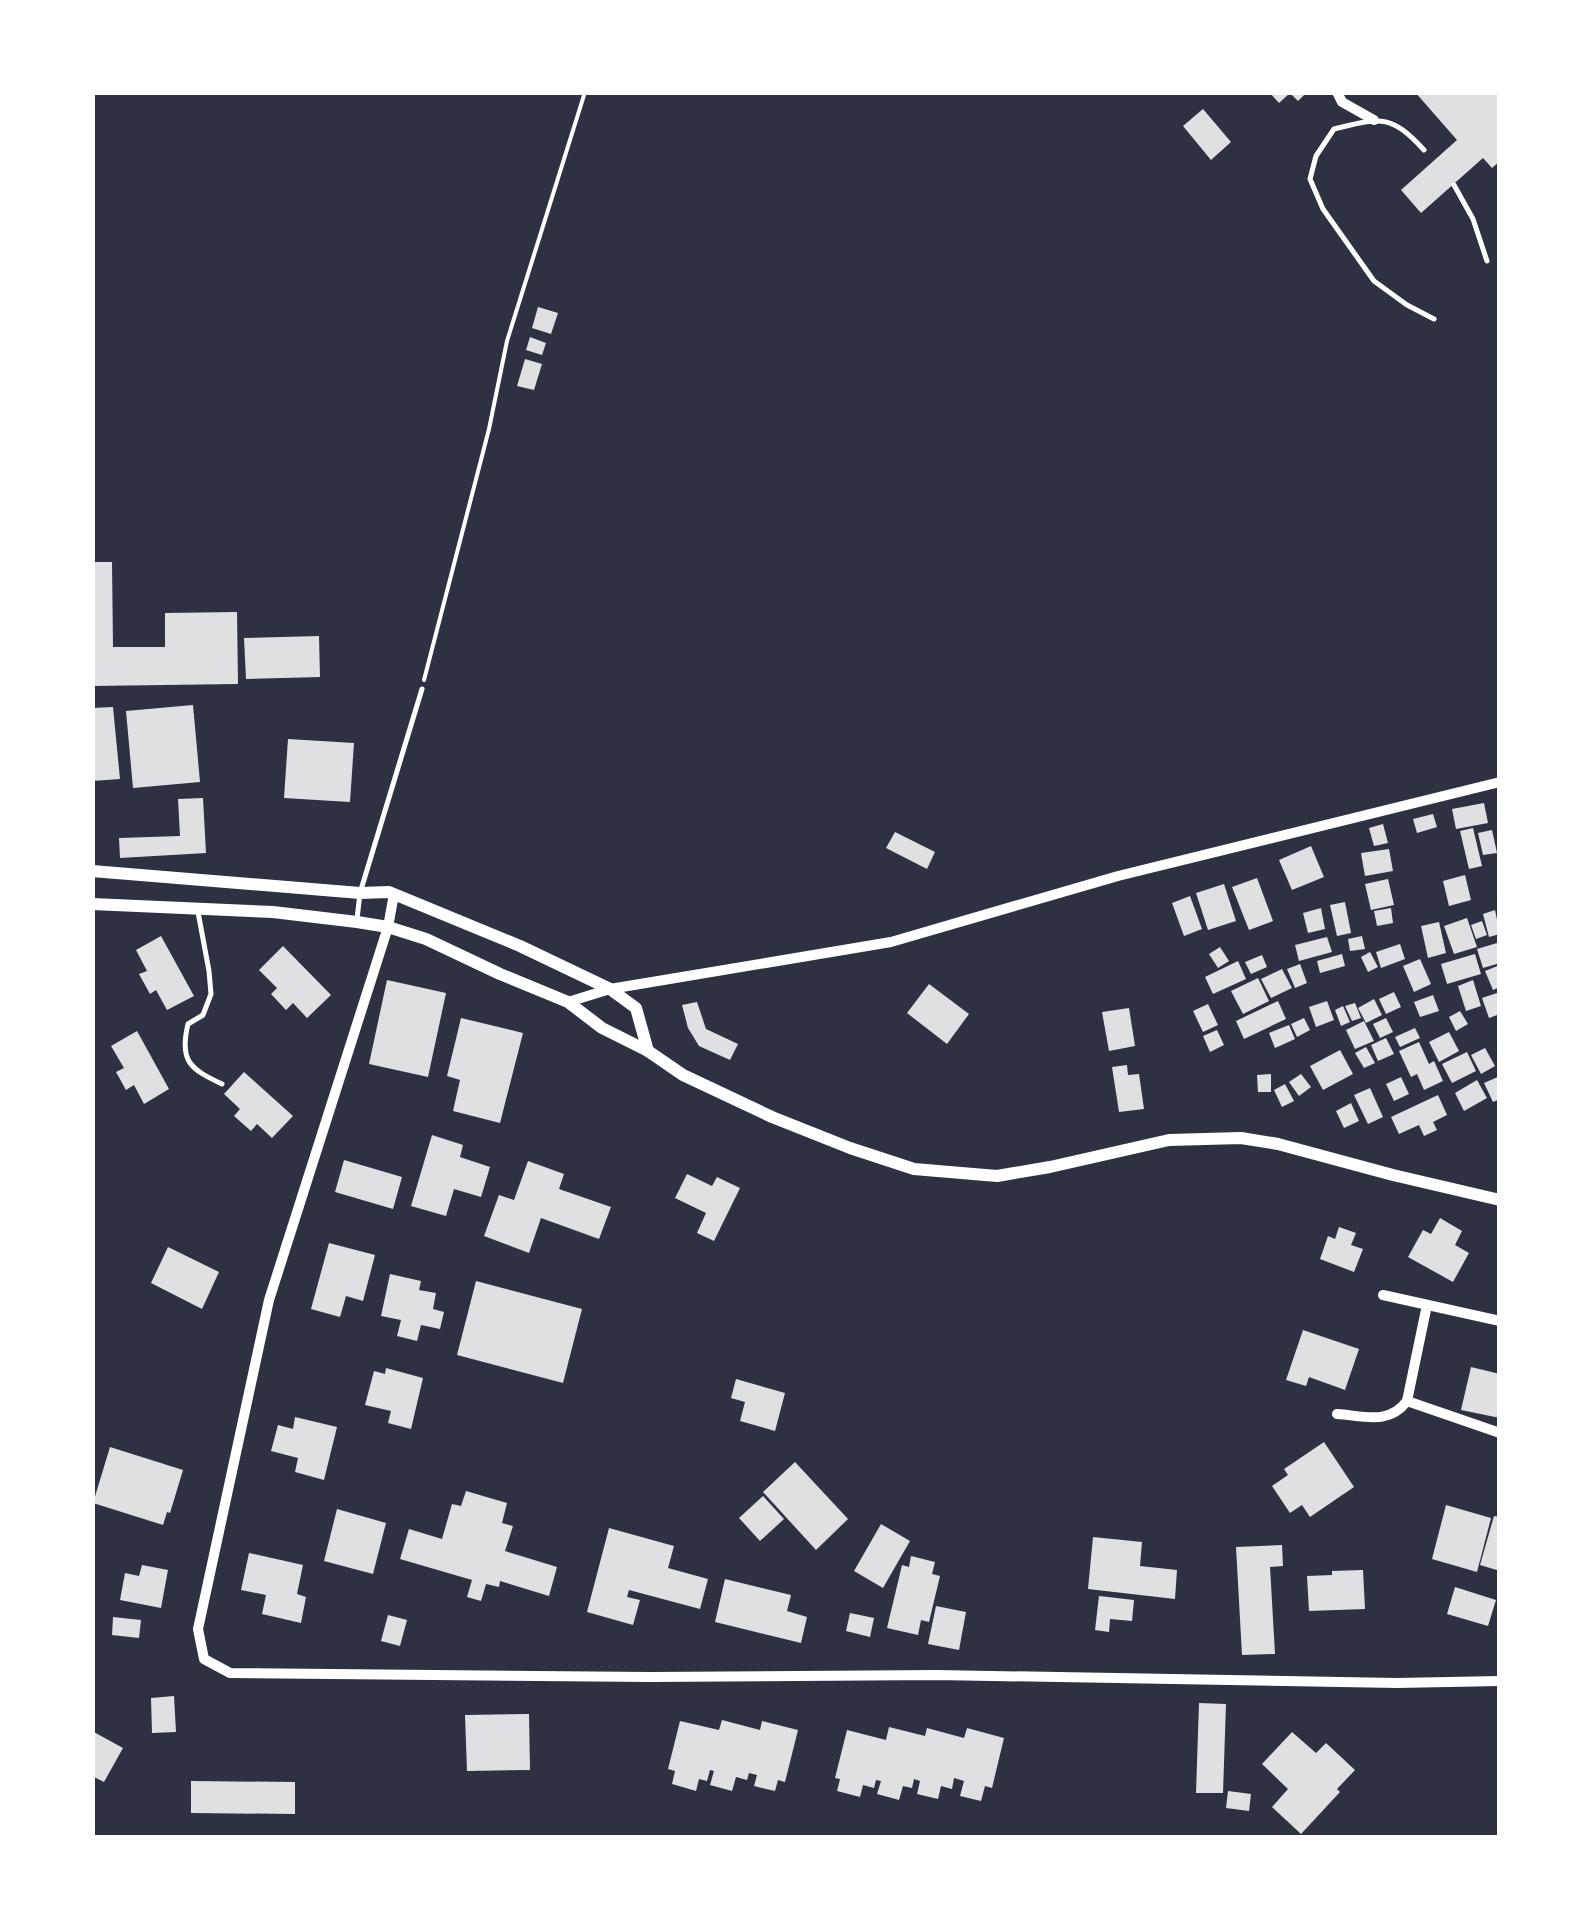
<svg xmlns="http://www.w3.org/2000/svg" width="1592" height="1930" font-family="Raleway,sans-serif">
	<rect width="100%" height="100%" fill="#2d3142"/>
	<g fill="#e0e0e3">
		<polygon points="1269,92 1307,92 1298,101 1290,93 1279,103"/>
		<polygon points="1415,92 1500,92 1500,161 1492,168 1483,158 1421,213 1401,190 1457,140"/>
		<polygon points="1203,109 1231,142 1211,160 1183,126"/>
		<polygon points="538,307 558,313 551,334 532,328"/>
		<polygon points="530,337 546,343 542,355 526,350"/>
		<polygon points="525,359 542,364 534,390 517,386"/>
		<polygon points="92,562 112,562 113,647 165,647 165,613 237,612 238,684 92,686"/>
		<polygon points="319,636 320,677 246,679 244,638"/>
		<polygon points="193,705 200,782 133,788 126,711"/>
		<polygon points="113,707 120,779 92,781 92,708"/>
		<polygon points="288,739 354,743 350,802 284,798"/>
		<polygon points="203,798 206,853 120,858 119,838 180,836 178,799"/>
		<polygon points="1484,803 1488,823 1456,829 1452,809"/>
		<polygon points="1433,814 1437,827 1417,833 1413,819"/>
		<polygon points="1383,824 1388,843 1374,846 1369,828"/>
		<polygon points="1473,828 1482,866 1469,869 1460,831"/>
		<polygon points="1492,830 1497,853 1483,855 1478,833"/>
		<polygon points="895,832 935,852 927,869 886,848"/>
		<polygon points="1311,846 1324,877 1292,890 1279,860"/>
		<polygon points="1389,849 1393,871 1365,876 1361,853"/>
		<polygon points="1465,875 1471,900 1449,906 1443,881"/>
		<polygon points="1257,878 1273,921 1249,930 1232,887"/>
		<polygon points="1388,879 1394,905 1371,910 1365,884"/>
		<polygon points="1224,884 1236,921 1208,930 1196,893"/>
		<polygon points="1190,896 1202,929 1184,936 1172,903"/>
		<polygon points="1345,902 1351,933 1337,936 1330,905"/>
		<polygon points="1321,908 1325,929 1308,933 1303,913"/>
		<polygon points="1391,908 1393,923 1377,926 1374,911"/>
		<polygon points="1495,910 1500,934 1489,937 1483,914"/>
		<polygon points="1467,918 1477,947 1454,954 1444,926"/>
		<polygon points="1482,921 1487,935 1476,939 1471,925"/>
		<polygon points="1439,922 1446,953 1428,958 1421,926"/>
		<polygon points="161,936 194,996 167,1010 156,990 150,994 139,974 147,971 136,950"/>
		<polygon points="1362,936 1365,949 1350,951 1348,939"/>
		<polygon points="1327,937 1332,952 1299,961 1295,945"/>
		<polygon points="1497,943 1500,963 1483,968 1477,949"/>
		<polygon points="1400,944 1405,959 1381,968 1376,952"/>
		<polygon points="283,946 331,995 307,1018 293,1003 286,1010 271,994 277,988 259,970"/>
		<polygon points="1220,947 1229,961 1218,968 1209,954"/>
		<polygon points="1370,952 1378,967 1368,972 1361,957"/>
		<polygon points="1342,954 1345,966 1320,973 1317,961"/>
		<polygon points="1475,954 1481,974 1447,984 1441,964"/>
		<polygon points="1262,955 1267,967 1251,974 1245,962"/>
		<polygon points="1420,959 1431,984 1414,992 1403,966"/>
		<polygon points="1238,961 1246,979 1213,994 1205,977"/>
		<polygon points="1300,964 1307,983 1295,988 1287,969"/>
		<polygon points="1500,965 1500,987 1493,990 1485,971"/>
		<polygon points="1282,969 1292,988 1271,998 1261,979"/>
		<polygon points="1258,978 1269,1001 1243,1014 1231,991"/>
		<polygon points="387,980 446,993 428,1077 369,1064"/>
		<polygon points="1473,980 1481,1006 1466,1011 1458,986"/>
		<polygon points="929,984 969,1014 947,1044 907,1013"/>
		<polygon points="1394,992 1401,1007 1386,1014 1379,999"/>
		<polygon points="1500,992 1500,1014 1489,1018 1482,998"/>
		<polygon points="1433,995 1439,1011 1420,1017 1414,1002"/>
		<polygon points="1374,999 1382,1015 1366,1023 1358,1008"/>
		<polygon points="1278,1001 1286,1019 1244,1039 1236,1021"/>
		<polygon points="1327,1001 1334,1020 1316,1027 1309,1007"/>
		<polygon points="697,1002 706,1029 738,1044 730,1060 699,1046 688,1028 682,1005"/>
		<polygon points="1355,1003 1361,1018 1352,1021 1345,1006"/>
		<polygon points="1208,1004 1218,1025 1203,1032 1193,1011"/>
		<polygon points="1343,1006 1350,1022 1341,1026 1335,1010"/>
		<polygon points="1129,1008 1135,1046 1109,1051 1102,1012"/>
		<polygon points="1460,1011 1468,1024 1456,1031 1449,1017"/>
		<polygon points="461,1018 523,1033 500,1123 453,1111 460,1080 447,1076"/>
		<polygon points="1304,1018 1310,1030 1297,1037 1291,1024"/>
		<polygon points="1386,1018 1393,1032 1380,1038 1373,1024"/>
		<polygon points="1364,1021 1374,1041 1355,1049 1346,1030"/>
		<polygon points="1289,1025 1295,1039 1275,1048 1269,1033"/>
		<polygon points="1415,1028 1420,1038 1400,1047 1395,1037"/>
		<polygon points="1217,1030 1224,1045 1210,1052 1203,1036"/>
		<polygon points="137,1031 169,1089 144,1104 134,1085 126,1090 116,1072 124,1068 111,1046"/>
		<polygon points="1449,1032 1459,1051 1439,1062 1429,1042"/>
		<polygon points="1386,1038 1394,1054 1378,1061 1371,1045"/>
		<polygon points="1419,1042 1429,1064 1434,1061 1443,1081 1424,1090 1417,1074 1411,1077 1399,1051"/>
		<polygon points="1366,1047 1375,1063 1364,1068 1355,1053"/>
		<polygon points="1485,1048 1495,1066 1481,1074 1471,1055"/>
		<polygon points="1340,1050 1353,1074 1323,1090 1310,1066"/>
		<polygon points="1467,1052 1476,1071 1452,1083 1442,1064"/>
		<polygon points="1127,1065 1128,1075 1139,1074 1144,1109 1119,1112 1112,1067"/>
		<polygon points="244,1072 293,1116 272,1138 257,1124 251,1131 234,1116 240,1109 224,1094"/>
		<polygon points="1271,1074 1271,1092 1258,1092 1257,1075"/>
		<polygon points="1301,1074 1311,1087 1299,1096 1289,1082"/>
		<polygon points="1500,1076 1500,1099 1493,1102 1484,1083"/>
		<polygon points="1401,1077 1409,1094 1394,1101 1386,1084"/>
		<polygon points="1477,1080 1487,1098 1464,1111 1455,1093"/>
		<polygon points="1285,1084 1294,1101 1282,1107 1274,1090"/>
		<polygon points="1370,1088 1383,1117 1368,1124 1354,1095"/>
		<polygon points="1438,1095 1447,1115 1433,1122 1437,1130 1424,1136 1419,1125 1399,1134 1391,1117"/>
		<polygon points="1351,1103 1359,1121 1344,1128 1336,1111"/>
		<polygon points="432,1135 463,1145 460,1157 490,1167 481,1197 454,1189 446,1216 411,1206"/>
		<polygon points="344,1160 402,1177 393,1209 335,1192"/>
		<polygon points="528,1161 564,1174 559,1189 611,1207 599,1239 541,1218 529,1253 484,1236 499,1195 514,1200"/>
		<polygon points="687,1174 712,1186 717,1177 740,1188 714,1241 697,1233 706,1213 675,1198"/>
		<polygon points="1440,1218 1462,1231 1455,1245 1469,1253 1453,1282 1408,1257 1423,1230 1431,1234"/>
		<polygon points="1339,1227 1356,1233 1351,1245 1363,1249 1354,1272 1320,1259 1328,1236 1335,1239"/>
		<polygon points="329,1243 375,1255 363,1301 346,1296 340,1317 311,1309"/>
		<polygon points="168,1247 219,1272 202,1309 151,1283"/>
		<polygon points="390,1274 421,1281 419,1290 436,1293 433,1309 444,1312 440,1329 421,1325 417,1341 397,1336 401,1320 381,1316"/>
		<polygon points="476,1281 582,1309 563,1383 457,1355"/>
		<polygon points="1303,1330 1359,1349 1345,1390 1309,1377 1306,1386 1286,1380"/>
		<polygon points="1471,1367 1500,1374 1500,1418 1461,1410"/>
		<polygon points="386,1368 423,1378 411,1429 388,1423 391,1411 365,1405 374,1371 385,1374"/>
		<polygon points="736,1379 785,1393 775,1431 740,1421 745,1402 731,1398"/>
		<polygon points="295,1417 337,1427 324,1480 295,1472 298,1458 271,1451 278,1425 293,1429"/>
		<polygon points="1324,1442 1354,1487 1310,1517 1302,1505 1290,1513 1272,1486 1288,1475 1284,1469"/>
		<polygon points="110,1447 183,1470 170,1513 167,1512 163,1525 93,1503"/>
		<polygon points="795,1462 848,1519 816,1550 763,1492"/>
		<polygon points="466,1491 507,1503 502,1523 513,1526 505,1551 557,1567 549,1596 500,1581 499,1587 486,1584 481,1601 467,1597 472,1580 400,1559 409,1529 442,1539 452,1504 461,1506"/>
		<polygon points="763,1496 784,1519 760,1541 739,1518"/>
		<polygon points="1446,1505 1491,1518 1477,1572 1432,1559"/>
		<polygon points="337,1509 386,1523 373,1574 324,1561"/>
		<polygon points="1494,1516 1500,1517 1500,1571 1480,1565"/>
		<polygon points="881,1524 910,1541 883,1588 854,1571"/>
		<polygon points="609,1528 674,1546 668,1568 708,1579 700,1609 629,1590 627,1597 640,1600 633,1625 587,1612"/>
		<polygon points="1093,1537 1142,1542 1140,1566 1177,1570 1175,1599 1088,1589"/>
		<polygon points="1282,1545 1283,1566 1270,1567 1275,1654 1242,1655 1236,1547"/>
		<polygon points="249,1553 303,1565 297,1594 306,1597 301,1623 262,1614 266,1595 241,1590"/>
		<polygon points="911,1556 935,1562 932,1574 940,1576 929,1622 921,1620 918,1635 887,1628 902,1565 909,1567"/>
		<polygon points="142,1565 168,1570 161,1608 120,1600 125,1573 139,1576"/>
		<polygon points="1363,1570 1365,1609 1309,1611 1307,1576 1332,1575 1332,1571"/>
		<polygon points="725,1579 791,1595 787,1611 807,1617 801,1643 715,1622"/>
		<polygon points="1455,1587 1496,1600 1488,1626 1447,1614"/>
		<polygon points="1099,1596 1134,1600 1132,1621 1110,1619 1109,1632 1095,1630"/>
		<polygon points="936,1606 966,1612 959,1650 928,1644"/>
		<polygon points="850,1613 874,1618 870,1637 846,1631"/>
		<polygon points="388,1615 407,1620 400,1646 381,1641"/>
		<polygon points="113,1617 141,1620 139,1638 112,1635"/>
		<polygon points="174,1696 176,1732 152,1733 151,1698"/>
		<polygon points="1199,1703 1226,1704 1223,1793 1196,1793"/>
		<polygon points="529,1714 530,1770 467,1771 465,1715"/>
		<polygon points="722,1720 760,1730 762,1721 798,1730 785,1782 778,1780 775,1791 754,1786 757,1775 749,1773 747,1780 736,1777 732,1791 710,1785 714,1771 710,1770 707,1781 699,1779 696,1791 672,1784 675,1771 668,1769 680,1721 719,1730"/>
		<polygon points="889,1727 925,1736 927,1728 964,1738 967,1728 1004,1738 992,1788 985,1786 981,1801 960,1796 964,1781 954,1778 952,1789 941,1786 938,1799 917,1794 920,1781 914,1779 912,1788 903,1786 899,1800 877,1794 881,1781 876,1780 874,1788 863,1785 860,1797 837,1791 840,1779 835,1778 847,1730 886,1740"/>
		<polygon points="92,1731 123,1748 104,1782 92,1776"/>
		<polygon points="1292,1732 1316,1753 1326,1743 1355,1770 1337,1789 1340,1792 1301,1834 1272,1807 1288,1789 1262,1764"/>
		<polygon points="191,1781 295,1782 295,1814 191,1813"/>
		<polygon points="1228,1791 1251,1794 1249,1811 1226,1808"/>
	</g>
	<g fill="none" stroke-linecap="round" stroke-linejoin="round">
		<polyline stroke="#fff" stroke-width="4" points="424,680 489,429 507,341 585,92"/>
		<g stroke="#fff" stroke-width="5">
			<path d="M1424 150C1390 113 1380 118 1334 129L1316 156 1310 179 1323 209 1374 281 1407 305 1434 319"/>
			<polyline points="1454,185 1473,219 1487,261"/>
			<path d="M198 912 209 971 211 994 203 1015 188 1024C179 1061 190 1069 222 1084"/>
			<polyline points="357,919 360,893 422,689"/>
		</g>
		<g stroke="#fff" stroke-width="10">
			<polyline points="1337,92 1342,102 1374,120"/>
			<polyline points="394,894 388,927 269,1300 198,1629 204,1659 230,1673 650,1677 937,1675 1397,1683 1500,1681"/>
			<polyline points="568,1002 610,989 891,942 1118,876 1500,782"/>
			<polyline points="1383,1295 1500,1321"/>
			<polyline points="1407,1401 1427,1305"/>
			<path d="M1337 1414C1365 1416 1389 1425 1407 1401L1500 1433"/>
		</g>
		<g stroke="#fff" stroke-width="12">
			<polyline points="92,871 360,893 389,892 440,913 520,946 610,989 636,1008 648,1051"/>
			<polyline points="92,904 273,912 357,922 388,927 426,939 500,974 568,1002 602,1028 648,1051 683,1075 772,1117 850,1148 914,1169 997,1176 1050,1167 1169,1140 1241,1138 1278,1144 1393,1175 1500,1200"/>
		</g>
	</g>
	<rect width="1592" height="1930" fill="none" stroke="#ffffff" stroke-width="190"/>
</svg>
